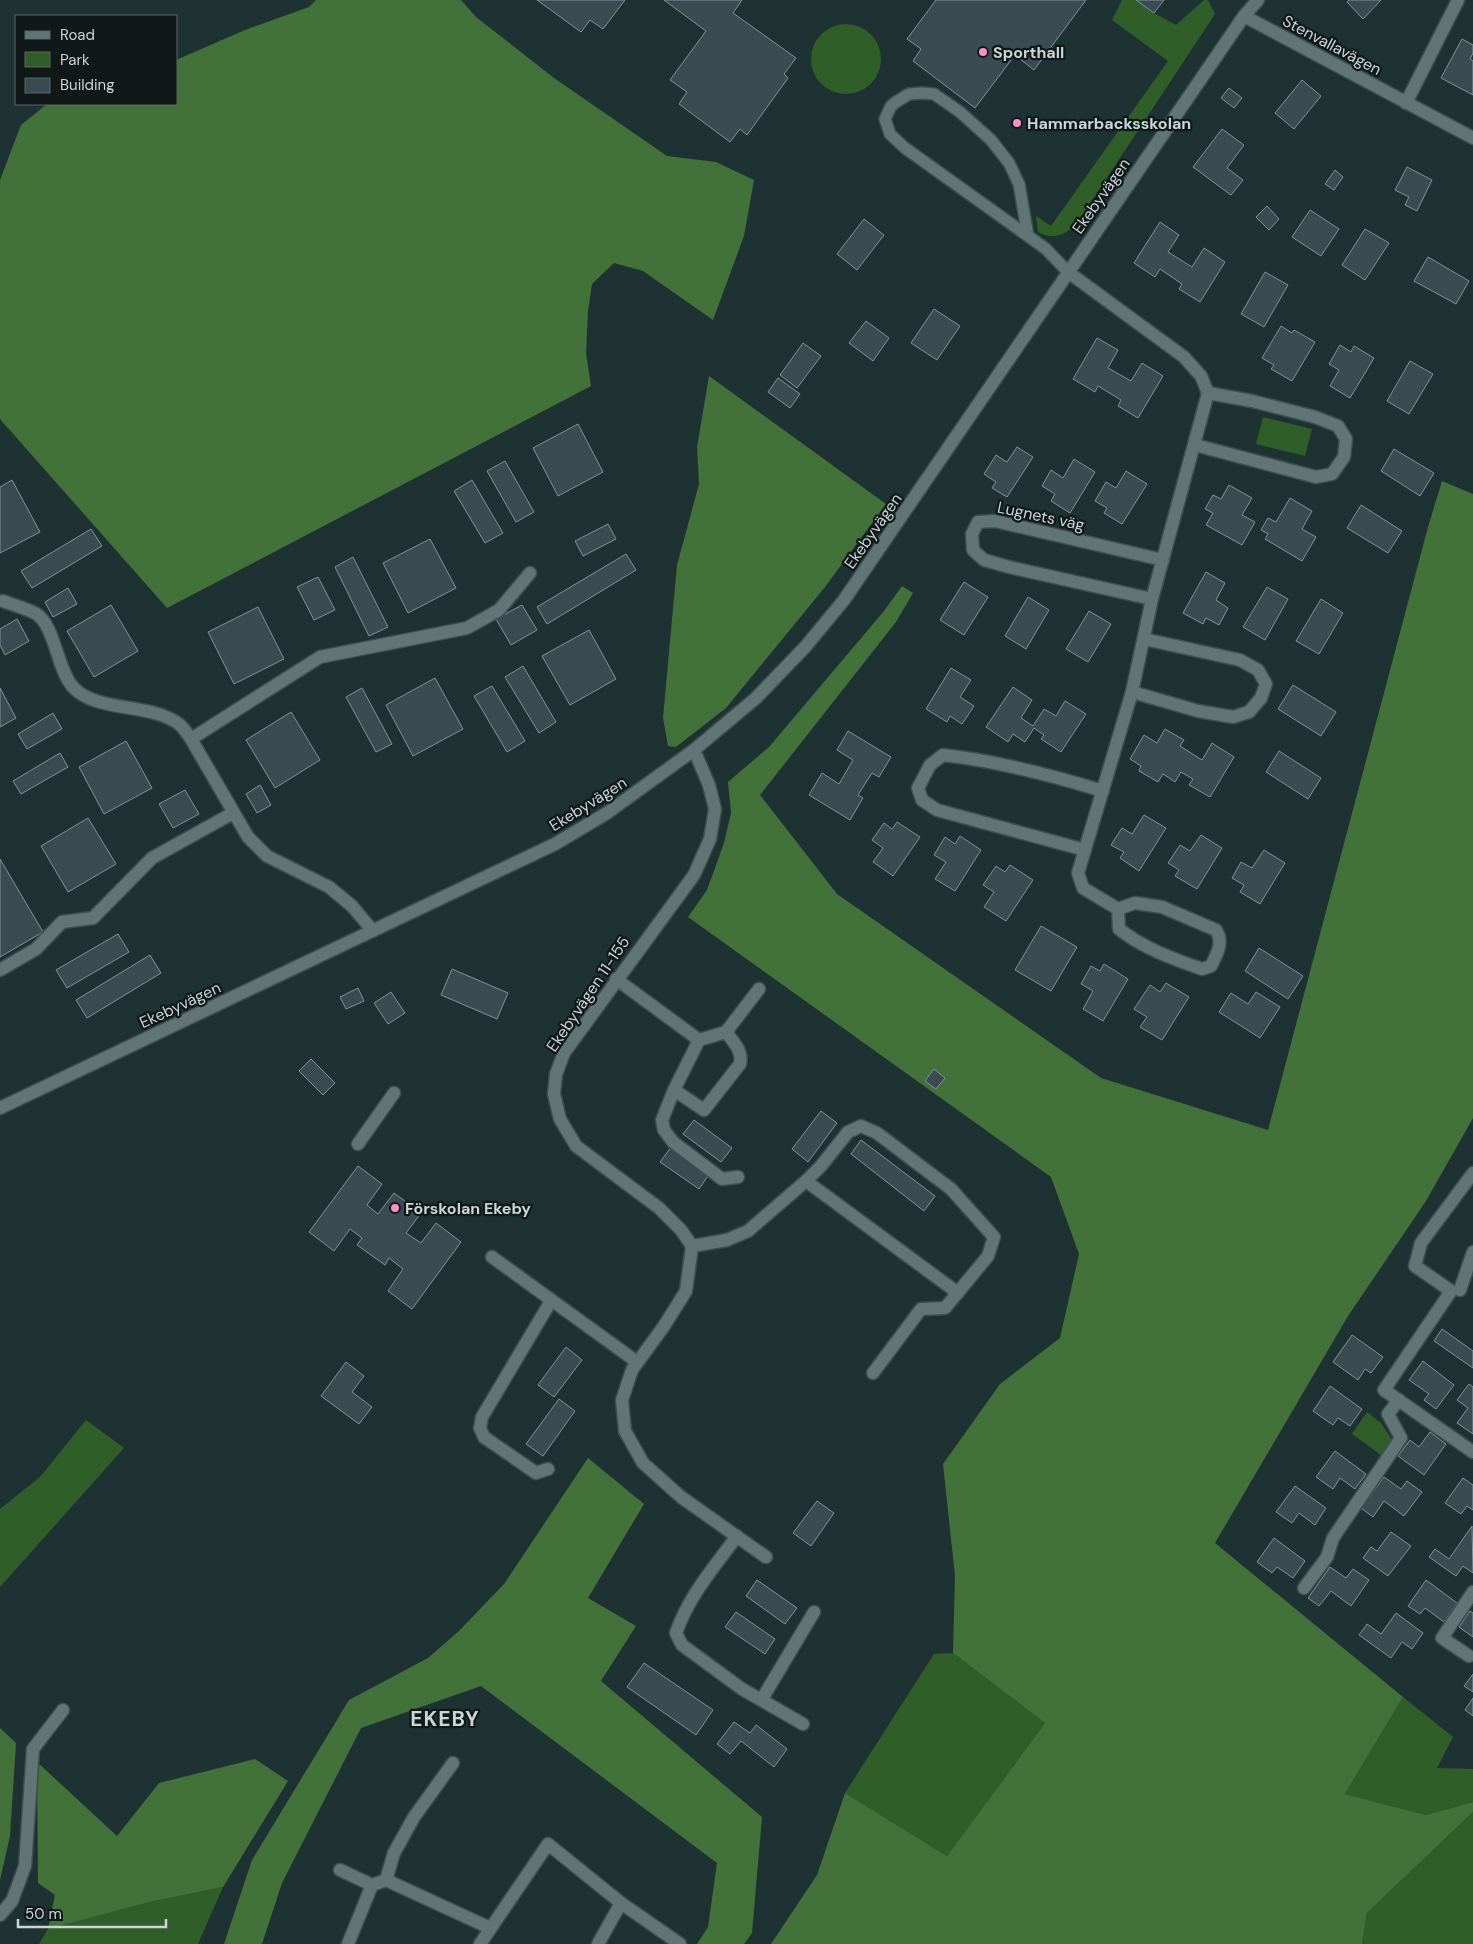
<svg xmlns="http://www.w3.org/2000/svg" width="1473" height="1944" font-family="'DM Sans',sans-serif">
	<rect width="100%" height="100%" fill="#1f3233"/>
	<g fill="#305e29">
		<path d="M1122 0H1136L1154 13 1176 25 1204 0H1208L1215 14 1075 226C1062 236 1052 240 1038 232L1036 216 1051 226 1168 61 1112 20Z"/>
		<circle cx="846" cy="59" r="35"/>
		<polygon points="1263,417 1312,429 1305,456 1256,444"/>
		<polygon points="1367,1412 1381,1423 1392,1440 1381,1455 1352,1434"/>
		<polygon points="86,1420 124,1448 0,1587 0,1509 40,1477"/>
		<polygon points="953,1653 1045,1723 947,1856 845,1793 934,1654"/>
		<polygon points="1403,1697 1453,1737 1437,1768 1473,1769 1473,1802 1426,1815 1345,1794"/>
		<polygon points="1473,1812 1473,1944 1362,1944 1367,1913"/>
		<polygon points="223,1887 198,1944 39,1944 48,1929 150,1902"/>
	</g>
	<g fill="#42723a">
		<polygon points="316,0 461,0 476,17 554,78 667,156 716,162 754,180 744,236 713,320 643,271 614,263 592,284 588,311 586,353 591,386 167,608 0,419 0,180 21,125 47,104 176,104 176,60 245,30 309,7"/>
		<polygon points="709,376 886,504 825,587 726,708 676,747 668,746 663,718 677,565 699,484 697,447"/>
		<polygon points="1442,481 1473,494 1473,1118 1426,1201 1348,1316 1215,1543 1403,1697 1345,1794 1426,1815 1473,1802 1473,1812 1367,1913 1362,1944 771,1944 817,1875 845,1793 947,1856 1045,1723 953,1653 955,1576 943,1464 1000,1384 1060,1338 1079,1254 1051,1177 688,917 707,890 724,843 731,813 728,782 769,747 884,611 902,586 913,593 896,622 760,795 837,894 1101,1078 1268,1130 1428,527"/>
		<polygon points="588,1458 644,1504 588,1598 636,1626 601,1681 762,1817 752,1933 744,1944 697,1944 708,1927 717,1863 481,1686 361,1728 282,1883 262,1944 224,1944 252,1860 349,1700 428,1658 459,1631 504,1584"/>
		<polygon points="0,1728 16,1743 10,1836 0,1880"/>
		<polygon points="255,1759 288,1781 223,1887 150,1902 48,1929 55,1895 38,1883 37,1762 117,1836 159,1783"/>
	</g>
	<g fill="#3b4b52" stroke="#81929b">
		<polygon points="537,0 625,0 603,29 590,20 581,32"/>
		<polygon points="664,0 742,0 733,13 796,58 784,74 788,78 747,135 740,129 730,142 679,104 687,92 670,80 706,31"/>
		<polygon points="936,0 1086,0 1034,70 1015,55 975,108 913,61 921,49 907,39"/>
		<polygon points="1136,0 1164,0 1154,13"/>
		<polygon points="1349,0 1381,0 1363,19 1347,2"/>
		<polygon points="1462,39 1473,45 1473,53 1470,59 1473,61 1473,95 1441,78"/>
		<polygon points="1302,80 1321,96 1294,129 1275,113"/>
		<polygon points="1229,88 1242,98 1234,108 1221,98"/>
		<polygon points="1222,129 1244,145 1227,168 1243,180 1231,195 1193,167"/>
		<polygon points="1407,167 1432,180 1417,211 1405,205 1409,197 1395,190"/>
		<polygon points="1335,170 1343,177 1334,190 1325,184"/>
		<polygon points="1267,206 1279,219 1269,230 1256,217"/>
		<polygon points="1310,210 1339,229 1321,256 1292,237"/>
		<polygon points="864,219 884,235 857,270 837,254"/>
		<polygon points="1160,222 1179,235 1168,252 1192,267 1204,248 1225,262 1200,302 1179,289 1182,284 1160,269 1155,277 1134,263"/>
		<polygon points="1365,229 1389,243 1365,280 1342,265"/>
		<polygon points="1428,257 1469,281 1456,304 1414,281"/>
		<polygon points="1265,272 1288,285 1264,327 1241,314"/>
		<polygon points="934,309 960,326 937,360 911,343"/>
		<polygon points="866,321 889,338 873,361 849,343"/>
		<polygon points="1281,326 1292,333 1294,330 1315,342 1292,381 1271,369 1274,365 1262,358"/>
		<polygon points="1097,338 1118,350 1108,368 1131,381 1142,363 1163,376 1138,418 1118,406 1121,400 1098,386 1095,392 1073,379"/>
		<polygon points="803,343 821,356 797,388 780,375"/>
		<polygon points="1340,345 1351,352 1354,346 1374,358 1350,398 1330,386 1339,370 1329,364"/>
		<polygon points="1410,361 1433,374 1409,414 1387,401"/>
		<polygon points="778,378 800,394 790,408 768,392"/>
		<polygon points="578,424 603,472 558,496 533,448"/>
		<polygon points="1017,447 1033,457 1007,497 992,488 996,482 984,474 996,455 1007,462"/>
		<polygon points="1394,449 1434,473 1420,496 1381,471"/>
		<polygon points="1074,459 1095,472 1070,513 1051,501 1055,494 1042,486 1051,470 1063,478"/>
		<polygon points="505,461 534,512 516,522 487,471"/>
		<polygon points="1126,471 1147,484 1122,524 1104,513 1107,508 1095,501 1106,482 1116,488"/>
		<polygon points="12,480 40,532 0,553 0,487"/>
		<polygon points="472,480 503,533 485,543 454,491"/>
		<polygon points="1229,485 1252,498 1242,515 1255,522 1242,545 1206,525 1213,513 1205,509 1213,495 1221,499"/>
		<polygon points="1290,498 1312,511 1302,529 1316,537 1302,561 1265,539 1268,534 1261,530 1268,518 1276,522"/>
		<polygon points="1361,505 1402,531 1388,553 1347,528"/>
		<polygon points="608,524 616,539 583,556 575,541"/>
		<polygon points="91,529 102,546 32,588 21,571"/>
		<polygon points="430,539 456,588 408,613 383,563"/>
		<polygon points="626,554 636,570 547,624 537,607"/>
		<polygon points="353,557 388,627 369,636 335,567"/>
		<polygon points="1206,572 1225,583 1216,600 1228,608 1219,625 1206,618 1203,624 1183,613"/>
		<polygon points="318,577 335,610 314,620 297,587"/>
		<polygon points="964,582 988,597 964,635 940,620"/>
		<polygon points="1267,587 1288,599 1265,640 1243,627"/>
		<polygon points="68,588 77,604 53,617 45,602"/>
		<polygon points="1028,597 1049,610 1026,649 1005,636"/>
		<polygon points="1321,599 1343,613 1319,654 1296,641"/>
		<polygon points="111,605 138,651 94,677 67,631"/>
		<polygon points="522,605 537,630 511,645 496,619"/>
		<polygon points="258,607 284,659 234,684 208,632"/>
		<polygon points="1089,611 1111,624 1088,662 1066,649"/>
		<polygon points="17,619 29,641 5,655 0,645 0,629"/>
		<polygon points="589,630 616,679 570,705 542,656"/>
		<polygon points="523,666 556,722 539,733 505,677"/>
		<polygon points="951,668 971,680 960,697 974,706 962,724 950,716 947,722 926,709"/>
		<polygon points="435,678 463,729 413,756 386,705"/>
		<polygon points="1293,685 1336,712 1321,736 1278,709"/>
		<polygon points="492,686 525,741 507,752 474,696"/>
		<polygon points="1013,687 1032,700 1021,718 1033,726 1044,709 1056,716 1065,701 1086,714 1061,752 1041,739 1044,735 1034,728 1025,742 1013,734 1008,742 986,727"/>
		<polygon points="0,688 16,718 0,727"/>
		<polygon points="362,688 392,744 376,752 346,697"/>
		<polygon points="291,712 320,760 275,788 246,740"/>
		<polygon points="53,713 62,729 27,749 18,734"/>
		<polygon points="1165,729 1184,740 1180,746 1202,760 1212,743 1234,757 1210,797 1189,785 1193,779 1181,772 1175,782 1163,774 1158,782 1139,771 1141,766 1130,759 1144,735 1157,743"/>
		<polygon points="848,731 891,757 879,777 872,773 858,795 863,798 850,820 809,795 822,773 839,784 853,760 837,750"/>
		<polygon points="126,741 152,788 104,814 79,767"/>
		<polygon points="1279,751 1321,778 1308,799 1266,772"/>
		<polygon points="60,753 68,767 21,794 13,781"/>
		<polygon points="260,785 271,805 257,813 246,794"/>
		<polygon points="185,790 199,814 173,828 159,804"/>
		<polygon points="1144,815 1166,828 1139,871 1120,858 1124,852 1111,845 1122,828 1132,834"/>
		<polygon points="88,818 116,864 68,892 41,846"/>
		<polygon points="897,822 920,837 893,876 873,862 883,848 872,840 884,823 892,829"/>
		<polygon points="1201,835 1222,848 1197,889 1175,876 1179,870 1168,863 1180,845 1190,851"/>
		<polygon points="960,836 981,850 955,891 935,879 946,862 934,855 945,837 955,844"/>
		<polygon points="1264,850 1285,863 1260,904 1240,892 1244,885 1232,878 1241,862 1252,868"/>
		<polygon points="0,859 43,932 0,957"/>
		<polygon points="1010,865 1033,880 1006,921 984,907 994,892 983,885 996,866 1005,872"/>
		<polygon points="1041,926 1077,947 1051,991 1015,970"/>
		<polygon points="118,934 129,952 67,988 56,970"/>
		<polygon points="1259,948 1303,976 1288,999 1245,971"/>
		<polygon points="150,955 161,973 87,1018 76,1000"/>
		<polygon points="1104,964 1128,979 1103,1021 1083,1009 1093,991 1081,984 1091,966 1100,971"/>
		<polygon points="452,969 508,993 497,1019 441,995"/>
		<polygon points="1166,983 1189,997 1162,1040 1140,1027 1147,1017 1134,1009 1150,985 1160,992"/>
		<polygon points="358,988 364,1001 346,1009 340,997"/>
		<polygon points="391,992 405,1013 388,1024 374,1003"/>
		<polygon points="1256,992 1280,1007 1260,1038 1219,1012 1231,993 1248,1004"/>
		<polygon points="311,1059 335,1083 323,1095 299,1071"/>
		<polygon points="934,1069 945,1078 936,1089 925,1081"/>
		<polygon points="821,1111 837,1123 808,1162 792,1149"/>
		<polygon points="694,1120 732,1148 721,1162 683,1134"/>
		<polygon points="861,1140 935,1196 924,1211 851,1154"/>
		<polygon points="672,1146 710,1173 699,1189 660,1162"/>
		<polygon points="358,1166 382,1184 367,1205 378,1214 394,1193 421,1213 406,1233 421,1243 436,1223 461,1242 412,1309 388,1291 403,1269 389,1258 385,1265 357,1245 362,1238 350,1229 334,1251 309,1232"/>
		<polygon points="1442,1329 1473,1351 1473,1368 1434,1341"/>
		<polygon points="1352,1335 1383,1357 1371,1373 1365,1369 1358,1380 1333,1362"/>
		<polygon points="566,1347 582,1360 554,1397 538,1385"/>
		<polygon points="1423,1361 1454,1385 1436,1409 1424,1400 1429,1394 1409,1380"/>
		<polygon points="346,1362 364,1376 352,1392 372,1407 359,1424 321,1396"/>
		<polygon points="1469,1384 1473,1387 1473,1434 1457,1423 1468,1408 1457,1400"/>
		<polygon points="1330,1386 1362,1409 1350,1426 1338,1418 1333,1425 1313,1411"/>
		<polygon points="559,1399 575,1411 543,1456 526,1444"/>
		<polygon points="1430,1432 1446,1444 1424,1475 1398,1456 1410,1440 1419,1447"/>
		<polygon points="1335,1451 1366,1474 1355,1489 1340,1478 1333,1489 1316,1477"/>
		<polygon points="1384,1477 1401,1489 1407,1481 1422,1492 1404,1516 1384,1501 1373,1517 1361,1508"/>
		<polygon points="1463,1478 1473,1485 1473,1510 1467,1506 1461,1514 1445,1503"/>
		<polygon points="1295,1486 1326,1508 1315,1525 1299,1513 1292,1523 1276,1512"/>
		<polygon points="817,1501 834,1513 811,1546 793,1533"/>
		<polygon points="1472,1526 1473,1573 1463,1566 1456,1576 1429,1557 1435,1549 1449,1559"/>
		<polygon points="1391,1532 1411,1546 1388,1576 1363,1558 1371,1547 1377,1551"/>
		<polygon points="1274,1538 1305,1561 1293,1578 1277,1567 1272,1573 1257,1562"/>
		<polygon points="1330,1567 1346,1578 1353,1569 1369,1580 1351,1606 1331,1591 1319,1606 1308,1598"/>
		<polygon points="757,1580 797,1608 785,1624 746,1596"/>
		<polygon points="1426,1580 1457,1603 1444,1622 1425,1608 1420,1614 1408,1606"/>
		<polygon points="1470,1611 1473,1613 1473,1637 1459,1627"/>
		<polygon points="736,1612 775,1639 765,1654 725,1627"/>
		<polygon points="1396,1613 1423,1633 1412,1649 1402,1642 1391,1658 1359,1635 1367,1624 1381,1634"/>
		<polygon points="644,1663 713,1710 696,1735 627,1687"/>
		<polygon points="1473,1674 1473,1692 1464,1686"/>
		<polygon points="1473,1698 1473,1716 1465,1710"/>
		<polygon points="734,1722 750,1733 756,1725 787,1749 774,1767 741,1741 730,1754 717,1744"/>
	</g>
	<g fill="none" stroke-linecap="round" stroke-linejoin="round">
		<defs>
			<polyline id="service" points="1028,236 1019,184 1009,163 991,140 960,112 934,94 922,93 909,94 896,102 891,106 885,119 890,134 905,148 1028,236 1046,249 1068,272"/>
			<g id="minor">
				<polyline points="1244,16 1473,138"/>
				<polyline points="1406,103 1458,0"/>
				<polyline points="1068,272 1184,357 1201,376 1208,393 1152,599 1132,692 1078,873 1083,888 1118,909"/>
				<polyline points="1195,445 1316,477 1332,474 1344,457 1346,439 1338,426 1315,417 1252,401 1208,393"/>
				<polyline points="1152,599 1009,567 984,560 973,550 972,534 978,522 995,521 1163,560"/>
				<path d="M3 601C13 605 25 608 35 613 55 624 57 670 73 687 95 712 147 703 176 722 182 725 187 733 191 739"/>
				<polyline points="1132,692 1198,711 1233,717 1249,712 1261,698 1266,684 1258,670 1240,660 1144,639"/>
				<polyline points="694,750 709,785 715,809 710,839 694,875 564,1053 556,1074 554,1094 560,1119 576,1146 659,1208 681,1230 692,1246 686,1291 664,1326 632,1370 622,1400 625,1431 643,1463 681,1497 766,1557"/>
				<path d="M1085 850 937 810 922 800 918 788 930 765 943 755C997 761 1051 775 1103 791"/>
				<path d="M1135 903 1162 907 1216 930C1224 942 1217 954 1211 966L1202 969C1173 959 1143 948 1119 929L1118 909Z"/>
				<polyline points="373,931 352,906 329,887 267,856 248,837 191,739 320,657 467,628 499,610 530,573"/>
				<polyline points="0,970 36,949 62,922 93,918 152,858 233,813"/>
				<polyline points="616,979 699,1040"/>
				<path d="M674 1090 704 1110 740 1064C743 1051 734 1043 726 1032"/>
				<polyline points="0,1108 555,844 607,813 694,750 756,698 806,646 844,600 1244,16 1258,0"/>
				<polyline points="358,1144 394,1093"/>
				<polyline points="1473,1173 1421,1243 1415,1266 1451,1291 1384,1390 1473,1452"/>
				<polyline points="738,1177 722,1179 673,1142 664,1130 662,1120 674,1090 699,1040 726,1032 759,989"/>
				<polyline points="806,1181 958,1293"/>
				<polyline points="692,1246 727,1240 748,1231 806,1181 821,1166 848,1132 861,1126 877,1133 951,1189 994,1237 988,1256 945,1308 921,1309 873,1373"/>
				<polyline points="492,1257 637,1362"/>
				<polyline points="1460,1290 1473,1252"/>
				<polyline points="548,1469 536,1473 484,1437 480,1428 482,1417 551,1301"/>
				<path d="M737 1536C715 1566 688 1597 676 1633L682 1645 742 1689 803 1724"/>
				<polyline points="1304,1588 1327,1557 1333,1538 1401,1438 1388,1414 1399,1400"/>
				<polyline points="1469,1656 1442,1638 1473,1592"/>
				<polyline points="762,1699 814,1612"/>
				<polyline points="340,1870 372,1885 386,1880 490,1928"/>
				<polyline points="386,1880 394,1853 414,1817 453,1763"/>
				<polyline points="0,1915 12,1901 25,1866 33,1749 63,1710"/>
				<polyline points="348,1944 372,1885"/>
				<polyline points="480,1944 548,1844 621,1903 680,1944"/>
				<polyline points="598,1944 621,1903"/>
			</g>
		</defs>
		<use href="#service" stroke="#3e4e4f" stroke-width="14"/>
		<use href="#minor" stroke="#3e4e4f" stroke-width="15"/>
		<use href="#service" stroke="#617576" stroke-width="11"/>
		<use href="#minor" stroke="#617576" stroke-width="12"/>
	</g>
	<g fill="#fa8fc6" stroke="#101818" stroke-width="2">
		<circle cx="983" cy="52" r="5"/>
		<circle cx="1017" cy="123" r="5"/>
		<circle cx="395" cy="1208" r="5"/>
	</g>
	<g text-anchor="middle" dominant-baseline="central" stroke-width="4.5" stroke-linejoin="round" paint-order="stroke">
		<g font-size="16" fill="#cad5d6" stroke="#101818">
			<text transform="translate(1332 45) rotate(28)">Stenvallavägen</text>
			<text transform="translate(1101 196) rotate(-55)">Ekebyvägen</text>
			<text transform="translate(1041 516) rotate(12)">Lugnets väg</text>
			<text transform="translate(873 531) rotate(-55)">Ekebyvägen</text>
			<text transform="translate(588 804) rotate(-32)">Ekebyvägen</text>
			<text transform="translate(588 994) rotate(-56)">Ekebyvägen 11-155</text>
			<text transform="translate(180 1005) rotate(-25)">Ekebyvägen</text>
		</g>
		<g font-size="16" font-weight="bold" fill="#cad5d6" stroke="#101818" text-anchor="start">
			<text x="993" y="52">Sporthall</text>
			<text x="1027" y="123">Hammarbacksskolan</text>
			<text x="405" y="1208">Förskolan Ekeby</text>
		</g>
		<g font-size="21" font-weight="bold" letter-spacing="1" fill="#cad5d6" stroke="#101818">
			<text x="445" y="1719">EKEBY</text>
		</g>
	</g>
	<rect x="15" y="15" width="162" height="90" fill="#101818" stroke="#5a6464"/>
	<rect x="25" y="31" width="25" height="8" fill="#617576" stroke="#5a6464"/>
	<text x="60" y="40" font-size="15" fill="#cad5d6">Road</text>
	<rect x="25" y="52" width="25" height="15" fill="#305e29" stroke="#5a6464"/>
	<text x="60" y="65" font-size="15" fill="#cad5d6">Park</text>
	<rect x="25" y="78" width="25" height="15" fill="#3b4b52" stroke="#5a6464"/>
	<text x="60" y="90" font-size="15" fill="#cad5d6">Building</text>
	<path d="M18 1919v8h148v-8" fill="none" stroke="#cad5d6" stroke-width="2.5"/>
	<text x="25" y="1919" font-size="15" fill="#cad5d6" stroke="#101818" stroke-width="4" paint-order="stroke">50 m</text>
</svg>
